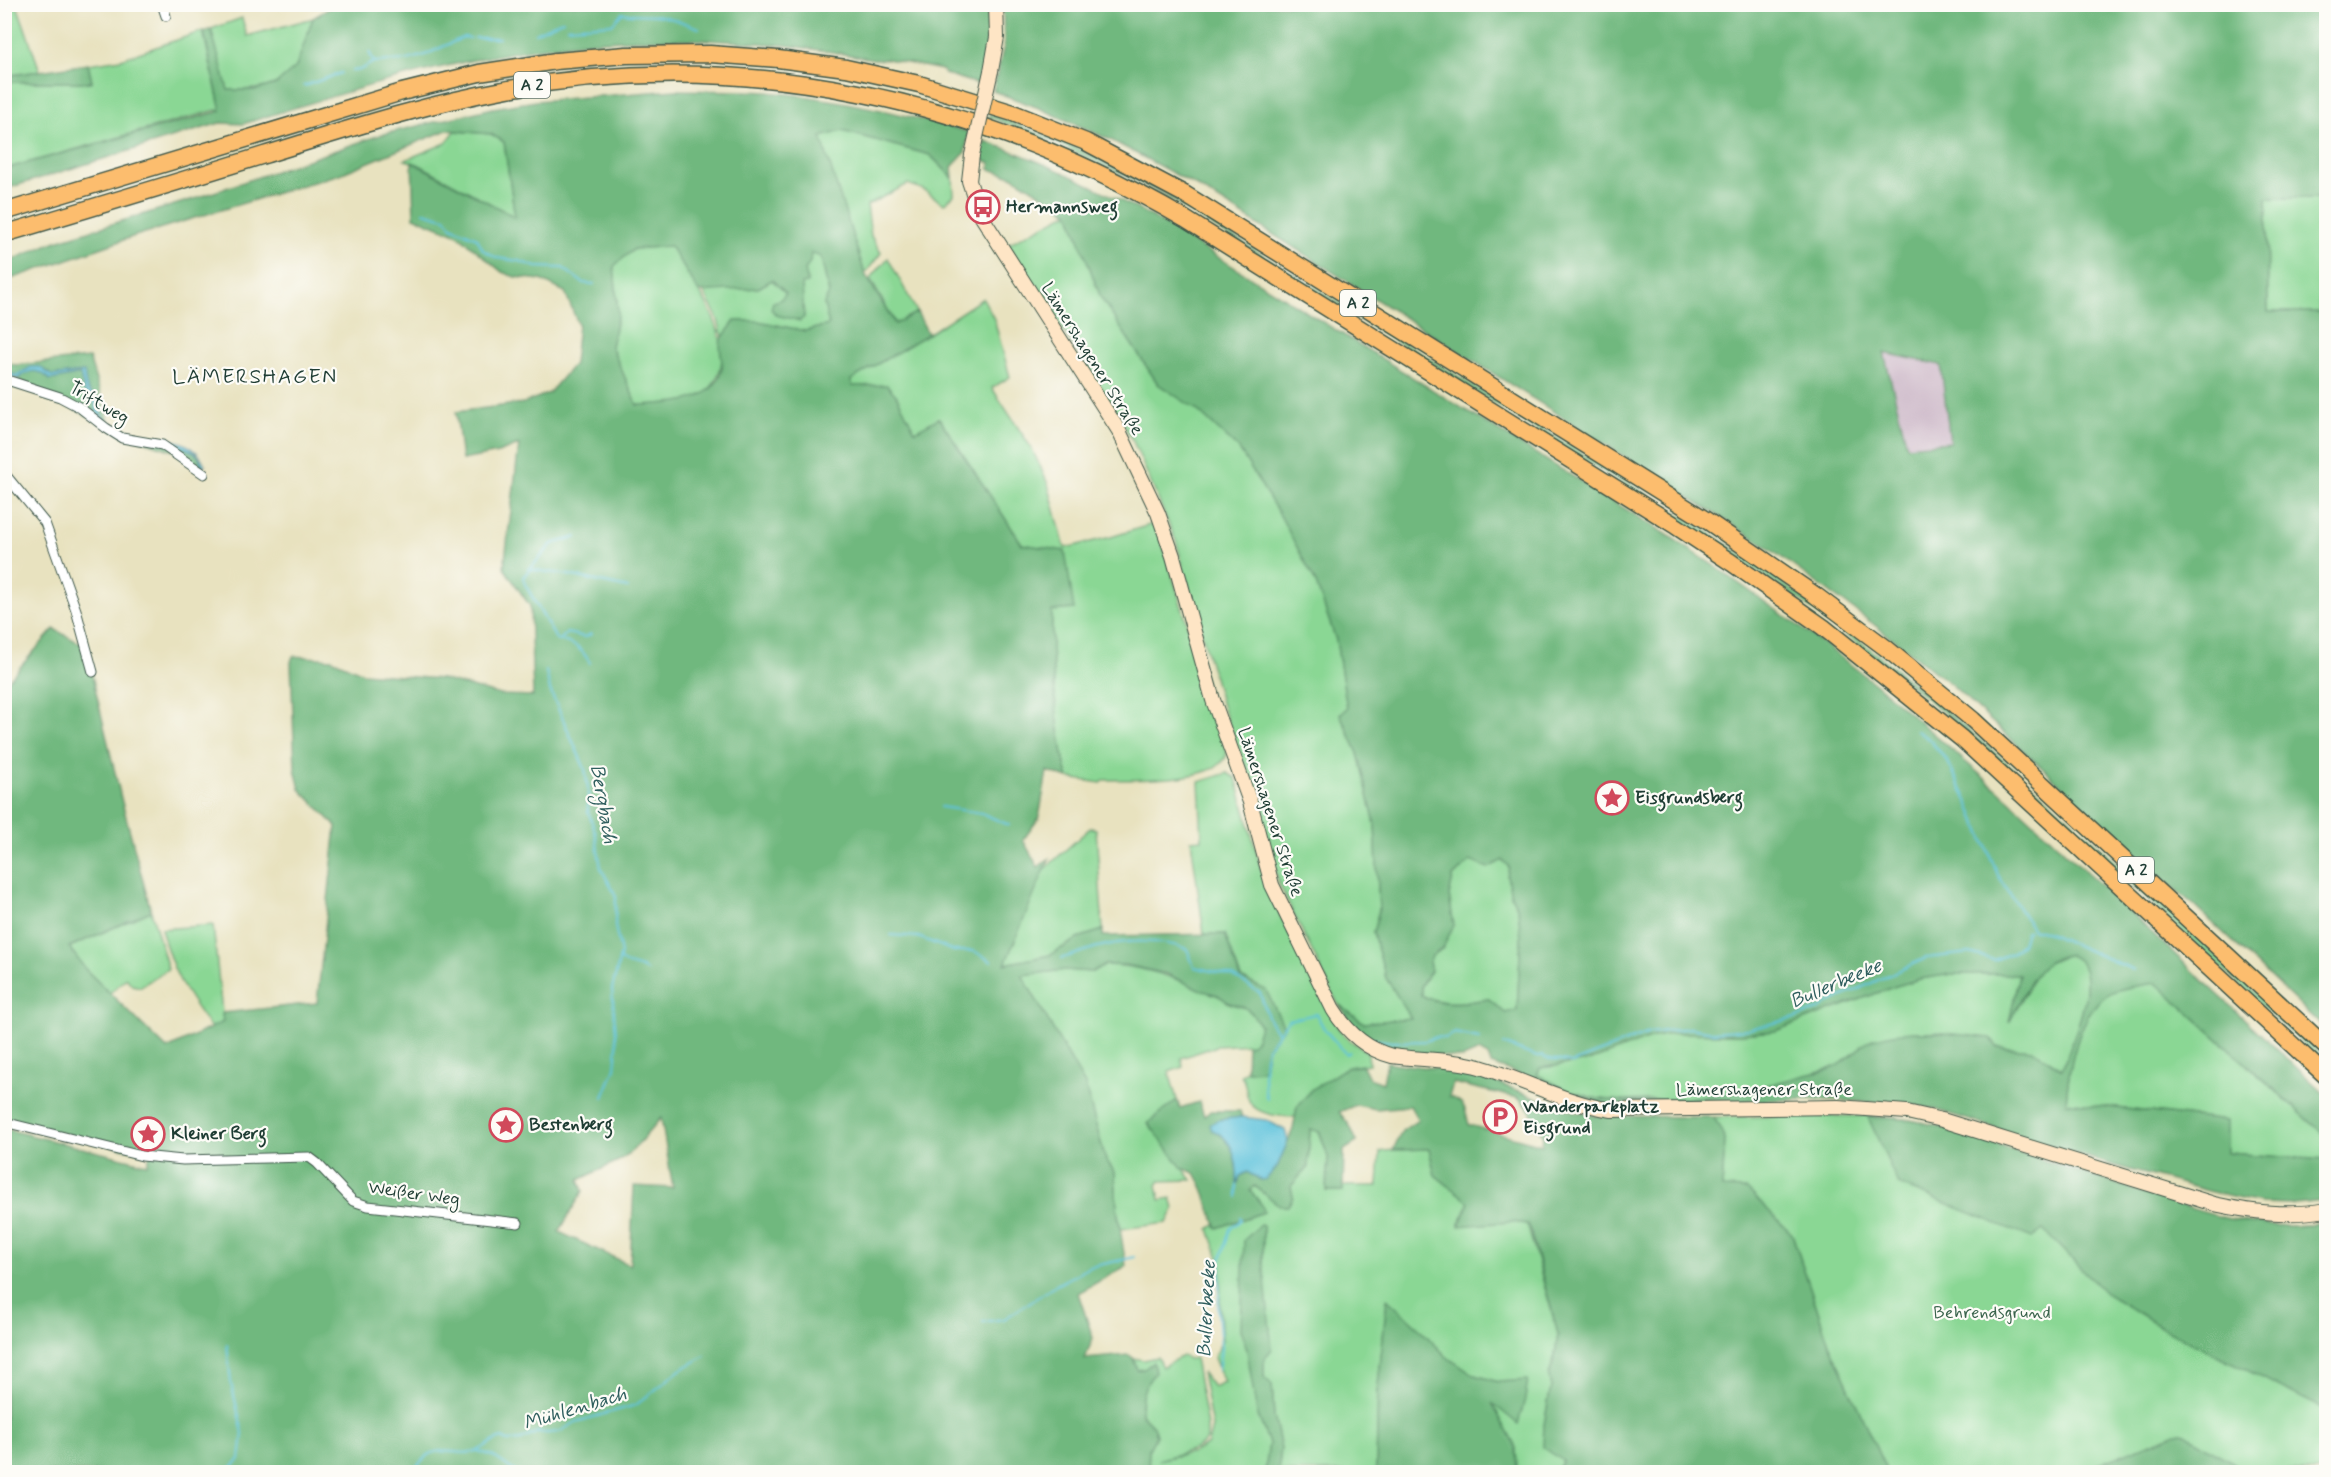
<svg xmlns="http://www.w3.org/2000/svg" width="2331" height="1477" font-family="Mynerve,sans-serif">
	<rect width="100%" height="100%" fill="#fdfcf7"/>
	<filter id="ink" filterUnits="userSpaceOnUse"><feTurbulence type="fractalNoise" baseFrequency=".0167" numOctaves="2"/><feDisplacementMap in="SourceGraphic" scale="12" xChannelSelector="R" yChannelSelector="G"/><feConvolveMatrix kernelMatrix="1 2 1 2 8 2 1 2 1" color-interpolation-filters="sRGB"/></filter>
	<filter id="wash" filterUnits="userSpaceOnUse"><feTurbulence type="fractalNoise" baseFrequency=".008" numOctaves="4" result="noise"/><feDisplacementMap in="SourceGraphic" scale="24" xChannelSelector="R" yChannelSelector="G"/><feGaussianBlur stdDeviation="1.35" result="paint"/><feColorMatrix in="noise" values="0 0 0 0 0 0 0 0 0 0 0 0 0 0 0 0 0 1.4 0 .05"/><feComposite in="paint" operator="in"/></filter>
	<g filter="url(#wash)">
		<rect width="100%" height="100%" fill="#e8e2bf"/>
		<polygon fill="#d0bdcc" points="1884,353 1941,365 1950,442 1907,446"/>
		<g fill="#8ad794" stroke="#548a64" stroke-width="1.5">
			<polygon points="4,5 17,5 40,71 5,76"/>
			<path d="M242 18 247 36 313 18C308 31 303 56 296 67 280 90 252 90 227 90L211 29Z"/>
			<polygon points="203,31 221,111 216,110 5,169 4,82 92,82 88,64 121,59"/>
			<path d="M990 114 1074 147 1167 195 1714 536C1939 684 2130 876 2326 1059V1065L1973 737 1901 677 1789 592 1647 499 1158 192 1057 143 989 117Z"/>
			<polygon points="455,131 491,134 504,142 515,217 418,164 405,160 446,143"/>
			<polygon points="842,131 930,155 953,178 954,195 944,204 924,190 908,184 867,205 871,236 881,253 865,274 820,137"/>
			<polygon points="2267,198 2320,198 2321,312 2268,312"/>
			<polygon points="1069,212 1101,298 1158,384 1197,410 1239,449 1281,517 1316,583 1336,640 1347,708 1340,714 1358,753 1375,824 1379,910 1373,933 1386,978 1412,1018 1364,1023 1338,1004 1279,884 1256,797 1222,706 1176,541 1133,441 1117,414 1008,244"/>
			<path d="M670 246C692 280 739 339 716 379 713 385 707 393 701 396 683 406 657 404 637 405L611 346 618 314 614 266 634 249Z"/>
			<path d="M811 252 821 257 829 293 824 304 829 325 805 331 758 321H735L723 338 717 317 703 291 758 288 772 280 786 293 780 301 804 317C803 305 800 292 802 281 804 270 810 263 811 252Z"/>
			<polygon points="888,258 917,312 896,324 870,279"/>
			<path d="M983 298 994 319 1010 377 992 388 1032 449 1048 484 1065 548 1111 537 1156 523 1227 753C1221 784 1130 779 1104 780L1101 783 1068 778C1055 723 1051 668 1052 611L1074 609 1022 544 939 418 915 432 896 395 852 386 850 380 928 334Z"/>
			<path d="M1227 773 1236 778 1266 887 1336 1025 1344 1036 1368 1053 1369 1064 1347 1067 1297 1107 1295 1117C1281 1117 1253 1115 1248 1098 1245 1089 1246 1082 1241 1075L1246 1071 1264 1070 1267 1049 1265 990 1241 978 1225 934H1204L1191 840 1202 839 1199 782Z"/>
			<polygon points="1090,828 1096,829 1103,930 1081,937 1050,955 1005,964 1038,879 1049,865"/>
			<path d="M1503 860 1509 867 1511 896 1518 909 1521 937 1517 1011 1505 1013 1489 999C1464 1002 1444 1006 1421 995V985L1431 971 1429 962 1432 956 1443 948 1451 905 1449 896 1453 877 1470 861Z"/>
			<polygon points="151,911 168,969 140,987 132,985 126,978 110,993 86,970 68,948"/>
			<path d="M213 925 223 1022 211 1028C184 991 173 974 161 929Z"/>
			<path d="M2069 955C2108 967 2070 1045 2063 1069L2033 1050 1997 1047 1938 1032H1914L1872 1039 1838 1066 1769 1086 1688 1098 1626 1101 1598 1099 1570 1091 1537 1075 1540 1068 1589 1061 1653 1037 1676 1033 1740 1034 1775 1031 1896 986 1920 979 1952 974H2019L2010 1020 2041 966 2064 956Z"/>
			<path d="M1104 965C1145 965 1179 980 1216 995 1222 997 1226 1002 1232 1004 1236 1006 1241 1006 1245 1008 1252 1011 1256 1020 1260 1025L1257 1039 1252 1044 1217 1046 1181 1058 1183 1067 1169 1072 1177 1100 1149 1123 1192 1180 1160 1181 1157 1185 1160 1200 1171 1198 1174 1209 1167 1223 1121 1229 1117 1209 1115 1173 1105 1158 1085 1085 1022 975 1065 970 1092 972Z"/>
			<path d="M2156 983 2326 1136V1160L2227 1153 2226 1121 2066 1102C2068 1072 2079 1008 2110 993 2123 987 2142 985 2156 983Z"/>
			<path d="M1810 1116H1872L1905 1119 1935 1125C1991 1143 2048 1162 2104 1180 2175 1203 2251 1236 2326 1223V1472H1887L1829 1344 1792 1234 1722 1188 1725 1139 1714 1117Z"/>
			<polygon points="1310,1129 1319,1131 1328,1157 1326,1191 1342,1191 1343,1186 1378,1186 1380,1152 1393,1150 1429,1149 1435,1175 1469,1202 1459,1225 1512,1222 1527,1224 1558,1334 1555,1355 1549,1376 1551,1387 1544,1425 1563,1461 1556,1472 1517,1472 1516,1448 1491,1401 1528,1381 1498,1382 1472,1374 1447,1357 1418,1327 1387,1300 1378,1386 1376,1472 1278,1472 1281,1449 1274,1416 1272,1385 1264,1377 1263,1225 1241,1329 1247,1350 1257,1413 1269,1443 1265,1472 1148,1472 1149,1449 1156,1436 1153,1426 1141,1414 1143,1369 1137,1370 1134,1358 1143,1360 1157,1357 1162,1367 1182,1356 1189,1359 1195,1358 1207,1426 1207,1440 1195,1449 1158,1460 1194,1452 1208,1444 1212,1427 1202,1372 1213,1387 1224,1382 1214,1358 1222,1340 1220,1310 1221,1264 1209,1229 1215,1225 1217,1228 1264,1212 1262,1205 1250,1190 1255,1186 1264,1194 1293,1197 1291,1186 1308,1167"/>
		</g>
		<g fill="#6fb87e" stroke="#477a59" stroke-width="1.5" fill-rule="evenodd">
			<path d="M872 4 988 5V52L981 85 945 74 942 70 887 59 880 60C847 55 814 48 781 45 718 39 654 37 591 42 471 53 357 88 243 124L220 123 5 189 4 169 221 111 204 32 211 29 228 90H256L276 84 296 67 313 18 335 5H862V8Z"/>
			<path d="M1003 5H2326V1030L2193 904 2166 882 1952 685 1872 623 1763 544 1195 185 1113 141 1039 108 993 91 1004 46ZM2267 198H2320V312H2268ZM1884 353 1941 365 1950 442 1907 446Z"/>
			<polygon points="88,64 92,82 5,82 5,76"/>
			<path d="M676 90C706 91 737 90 767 92 836 98 903 114 969 132L965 153 952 167 953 178 930 155 842 131 821 137 865 274 895 324 917 312 928 334 851 380 852 386 887 385 896 395 915 431 939 418 1022 544 1065 551 1074 609 1052 611C1051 669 1055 723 1068 778L1047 771 1039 818 1023 840 1038 867 1049 859 1005 964 1050 955 1081 937 1103 930V936L1225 934 1240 978 1266 990 1284 1027 1267 1049 1264 1070 1246 1071 1247 1045 1252 1044 1256 1039 1260 1025 1251 1012 1244 1007 1229 1003 1218 995 1203 991 1167 974 1126 965H1104L1092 972 1065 970 1022 975 1085 1085 1105 1158 1115 1173 1117 1209 1126 1266 1078 1293 1093 1338 1085 1359 1129 1355 1133 1358 1137 1370 1144 1369 1153 1362 1155 1372C1144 1386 1140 1396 1141 1414L1153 1426 1156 1436 1149 1449 1148 1472H5V1129L147 1164 150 1155 5 1119V684L54 629 85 646 122 802 151 911 69 947 86 970 167 1049 223 1022 222 1013 317 1003 336 826 300 789 295 769 291 662 293 656 332 659 363 673 441 679 501 695 533 696 530 606 504 568 519 445 498 453 462 460 456 412 524 403 549 393 574 364 578 324 565 292 541 280 515 277 502 272 458 235 414 217 412 162 515 217 504 142 491 134 447 130 340 174 135 236 5 281V263L56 241 194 199 380 135 493 108 536 101ZM670 246 699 292 758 288 772 280 786 293 780 300 773 302 771 309 776 315 800 321 804 317 802 284 808 283 805 270 810 262 811 253 821 257 829 293 824 304 829 325 805 331 758 321H735C731 327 724 334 721 340 718 348 723 360 722 368 714 406 667 403 637 405L611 346 618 314 614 266 634 249ZM661 1118 673 1188 634 1186 630 1265 559 1232 583 1191 579 1180 620 1160 633 1150Z"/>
			<path d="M985 141C1045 162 1099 188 1156 219L1666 534 1716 567 1825 645 1878 686 2005 796 2326 1095V1136L2156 983C2142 985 2123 987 2110 993 2079 1009 2068 1071 2066 1102L2227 1121V1153L2326 1160V1201L2293 1204 2260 1203 2227 1196 2112 1165 1934 1109 1907 1104 1811 1099 1612 1105 1598 1103 1491 1064 1488 1056 1479 1051 1463 1058 1393 1051 1362 1036 1338 1004 1364 1023 1411 1018 1386 978 1373 933 1379 910 1375 824 1358 753 1340 714 1347 708 1336 640 1316 583 1281 517 1239 449 1197 410 1158 384 1101 298 1069 212 1012 176 989 169 991 163 980 159ZM1503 860 1509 867 1507 876 1511 896 1518 909 1521 937 1517 1010 1505 1013 1489 999C1465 1002 1444 1007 1421 995V985L1431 971 1429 962 1432 956 1443 948 1454 925 1449 896 1453 877 1470 861 1488 868ZM2069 955C2108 968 2070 1045 2062 1069L2033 1050 1997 1047 1991 1038C1955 1034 1908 1026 1873 1039 1860 1044 1850 1060 1837 1066 1827 1072 1813 1073 1802 1076 1743 1093 1662 1107 1600 1099 1578 1097 1557 1085 1537 1075L1540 1068 1589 1061 1653 1037 1676 1033 1741 1034 1775 1031 1896 986 1920 979 1952 974H2019L2009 1023C2023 997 2036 957 2069 955Z"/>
			<path d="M89 358 109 422 102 416 98 399 86 389 84 372 52 376C39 363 31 367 17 375L5 373 4 361 15 365Z"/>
			<polygon points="30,370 39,370 50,380 81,374 84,391 94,401 98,417 108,425 138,437 165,440 194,452 199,457 201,468 180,453 125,435 17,379"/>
			<path d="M1387 1062C1416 1068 1444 1067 1472 1073L1562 1108 1595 1116 1714 1117 1725 1139 1722 1188 1747 1189 1792 1234 1829 1344 1887 1472H1556L1563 1461 1543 1447 1544 1425 1551 1387 1549 1376 1555 1355 1558 1334 1531 1233 1527 1224 1512 1222 1459 1226 1469 1202 1435 1175 1429 1149 1393 1150 1402 1131 1418 1120 1410 1106 1376 1109 1356 1105 1339 1112 1350 1126 1357 1142 1344 1150 1343 1191H1326L1328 1157 1320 1132 1310 1129 1308 1167 1291 1186 1293 1197 1288 1206H1280L1255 1186 1250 1190 1262 1205 1264 1212 1217 1228 1202 1186 1195 1173 1182 1168 1148 1123 1177 1100 1180 1108 1199 1102 1204 1116 1211 1111H1240L1242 1117 1217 1120 1212 1130C1235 1138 1236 1163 1238 1183L1240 1176 1247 1172 1261 1180 1277 1167 1293 1129 1297 1107 1311 1090 1347 1067 1363 1066 1369 1078 1383 1083ZM1453 1083 1518 1098 1529 1109 1543 1137 1542 1145 1469 1125C1465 1110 1467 1102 1449 1097Z"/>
			<path d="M1868 1117 1904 1119 1935 1125C1991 1143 2048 1162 2104 1180 2175 1203 2251 1236 2326 1223V1410L2169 1331 2105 1293 2043 1230 2032 1238 1898 1184Z"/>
			<polygon points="1260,1225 1263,1225 1263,1260 1272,1349 1264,1359 1264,1377 1272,1385 1274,1416 1281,1449 1278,1472 1265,1472 1269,1443 1257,1413 1247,1350 1241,1329 1244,1240"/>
			<polygon points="1387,1299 1418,1327 1447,1357 1472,1374 1498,1382 1528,1380 1525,1399 1518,1424 1492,1403 1516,1448 1517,1471 1520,1472 1376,1472 1378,1386"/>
			<polygon points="2176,1433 2184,1433 2248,1472 2079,1472"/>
		</g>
		<g fill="#5ec3dc" stroke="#3e8088" stroke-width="1.5">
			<path d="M31 367H40L52 376 84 372C85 377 85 385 88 390 90 393 95 396 98 400 101 405 99 412 103 417 129 449 188 423 205 465L202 466 199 457 194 452 165 440 120 433 98 417 94 401 84 391 80 374 50 380C38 367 30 370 17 379L5 377 4 373 17 375Z"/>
			<path d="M1242 1117 1266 1120 1285 1130 1288 1141 1277 1167 1266 1179 1261 1180 1247 1172 1240 1176 1237 1186C1238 1165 1235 1138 1212 1130L1210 1125 1217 1120Z"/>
		</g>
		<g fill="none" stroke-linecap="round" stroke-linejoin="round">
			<g stroke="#5ec3dc" stroke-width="2">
				<path d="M567 27 612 24 622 13C634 15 644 14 656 15 671 17 685 23 699 28"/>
				<polyline points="535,33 563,20"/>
				<polyline points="475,38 499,38"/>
				<polyline points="369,52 374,62"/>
				<polyline points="352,71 360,70 374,62 407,60 425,55 464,37 470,38"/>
				<polyline points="304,86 341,73"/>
				<polyline points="424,212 445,218 452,227 477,238 483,250 497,258 519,261 536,267 563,268 583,283 594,284"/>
				<polyline points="4,466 8,471"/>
				<path d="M577 537 552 544 523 577 525 584 556 639C574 645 580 645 590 663"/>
				<polyline points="528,569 569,575 628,588"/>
				<polyline points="560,640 567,633 585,637 591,634"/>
				<polyline points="546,671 550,690 585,769 588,788 588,811 595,831 601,868 616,896 615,926 621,953 612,989 617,1046 615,1068 603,1097"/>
				<polyline points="1917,731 1930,740 1948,762 1970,807 1998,875 2033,930 2041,930 2134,970"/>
				<polyline points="941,807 981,813 1009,825"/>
				<polyline points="891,935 918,937 954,951 974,951 991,961"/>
				<path d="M1062 958C1075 955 1086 950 1098 947 1126 940 1161 939 1187 949L1194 967 1233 976 1260 993 1268 1017 1278 1034"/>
				<path d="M620 960C630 967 638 965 647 971"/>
				<polyline points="1368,1039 1393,1042 1425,1041 1437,1037 1446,1038 1455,1033 1479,1038"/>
				<polyline points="1503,1044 1537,1057 1543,1055 1545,1058 1572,1063 1649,1033 1690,1028 1713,1032 1749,1029 1795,1018 1818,1010 1830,1002 1926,958 1970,953 1994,960 2012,953 2022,944 2026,932 2029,931"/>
				<path d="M1267 1099C1263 1088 1263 1057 1268 1047 1274 1038 1282 1030 1288 1020L1316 1014 1325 1030 1346 1054 1349 1052"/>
				<polyline points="1237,1185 1237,1197"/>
				<polyline points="983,1322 1004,1319 1058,1284 1090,1267 1135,1257"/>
				<polyline points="227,1345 231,1383 243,1433 240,1459 227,1472"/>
				<polyline points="1218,1371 1221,1348 1218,1311 1220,1264 1230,1229 1241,1220 1240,1218"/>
				<polyline points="478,1451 493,1456 516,1472"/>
				<polyline points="334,1472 343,1471 358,1472"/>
				<path d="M411 1472C417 1468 421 1460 428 1455 441 1446 458 1456 473 1452 485 1449 490 1441 502 1438L508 1441 521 1440 538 1432 547 1433 559 1432 576 1422 636 1405 680 1370 705 1356"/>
			</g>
		</g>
	</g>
	<g filter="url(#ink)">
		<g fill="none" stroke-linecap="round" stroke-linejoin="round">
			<defs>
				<g id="minor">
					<polyline points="162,4 166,16"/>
					<polyline points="4,379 60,397 79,407 106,428 122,438 162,445 204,474"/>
					<polyline points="4,473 45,523 76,610 93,672"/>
					<polyline points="4,1122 142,1156 183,1160 309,1157 317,1163 353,1201 368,1206 518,1223"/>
				</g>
				<g id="secondary">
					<polyline points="991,71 997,37 996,4"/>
					<path d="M972 155 969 181 980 214 1119 431 1158 513 1173 556 1213 700 1250 802 1272 885 1333 1009C1347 1032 1366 1049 1392 1056 1421 1060 1452 1059 1480 1067 1525 1080 1565 1103 1612 1110L1838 1107 1907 1112 1942 1120 2214 1204C2251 1212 2288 1217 2326 1210"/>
				</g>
				<g id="motorway">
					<polyline points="4,212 402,92 479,73 556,61 626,55 710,54 778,59 846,68 919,84 1013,113 1086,142 1186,195 1706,520 1815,595 1886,648 1973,720 2326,1047"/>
					<path d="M4 234C91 208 178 182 264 155 345 130 425 104 508 89 746 47 978 98 1185 219L1676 526 1732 563 1823 627 1962 739 2326 1076"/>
				</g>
			</defs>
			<use href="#minor" stroke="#3d5649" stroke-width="11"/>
			<use href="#secondary" stroke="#3d5649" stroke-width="16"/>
			<use href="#motorway" stroke="#3d5649" stroke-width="19"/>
			<use href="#minor" stroke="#fff" stroke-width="9"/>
			<use href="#secondary" stroke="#fee5c5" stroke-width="14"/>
			<use href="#motorway" stroke="#fcbd6e" stroke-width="16"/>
			<defs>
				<polyline id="secondary-bridge" points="972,155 991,71"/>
			</defs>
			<use href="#secondary-bridge" stroke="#3d5649" stroke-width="16" stroke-linecap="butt"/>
			<use href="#secondary-bridge" stroke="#fee5c5" stroke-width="14"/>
		</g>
	</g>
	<defs>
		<symbol id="bus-ring" viewBox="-11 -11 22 22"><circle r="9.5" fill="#fdfcf7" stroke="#d1495b" stroke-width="1.5"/><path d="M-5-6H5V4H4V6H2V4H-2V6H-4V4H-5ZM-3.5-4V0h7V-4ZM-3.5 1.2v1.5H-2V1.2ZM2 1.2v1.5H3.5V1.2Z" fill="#d1495b"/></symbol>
		<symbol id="sight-ring" viewBox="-11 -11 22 22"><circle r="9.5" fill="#fdfcf7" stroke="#d1495b" stroke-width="1.5"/><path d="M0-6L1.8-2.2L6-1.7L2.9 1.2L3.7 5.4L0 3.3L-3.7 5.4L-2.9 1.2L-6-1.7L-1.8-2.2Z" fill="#d1495b"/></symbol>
		<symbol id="parking-ring" viewBox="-11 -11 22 22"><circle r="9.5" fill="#fdfcf7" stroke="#d1495b" stroke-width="1.5"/><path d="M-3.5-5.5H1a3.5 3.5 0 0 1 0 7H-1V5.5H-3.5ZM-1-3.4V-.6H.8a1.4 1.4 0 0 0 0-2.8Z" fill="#d1495b"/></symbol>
	</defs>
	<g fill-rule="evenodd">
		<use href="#bus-ring" x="964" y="188" width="38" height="38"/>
		<use href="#sight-ring" x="1593" y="779" width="38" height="38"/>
		<use href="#parking-ring" x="1481" y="1098" width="38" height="38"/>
		<use href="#sight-ring" x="487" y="1106" width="38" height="38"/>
		<use href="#sight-ring" x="129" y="1115" width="38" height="38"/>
	</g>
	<g text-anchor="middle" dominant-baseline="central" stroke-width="4.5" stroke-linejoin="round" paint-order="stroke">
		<g fill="#fdfcf7" stroke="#62766e" stroke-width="1.5">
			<rect x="514" y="72" width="36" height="26" rx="4.5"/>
			<rect x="1340" y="290" width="36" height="26" rx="4.5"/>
			<rect x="2118" y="857" width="36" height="26" rx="4.5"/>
		</g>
		<g font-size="16" font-weight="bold" fill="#1f3d34">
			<text x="532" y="85">A 2</text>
			<text x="1358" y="303">A 2</text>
			<text x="2136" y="870">A 2</text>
		</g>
		<g font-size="18" font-weight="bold" fill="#1f3d34" stroke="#fdfcf7" text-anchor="start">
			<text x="1006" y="207">Hermannsweg</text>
			<text x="1635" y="798">Eisgrundsberg</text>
			<text x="1523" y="1107">Wanderparkplatz<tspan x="1523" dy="21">Eisgrund</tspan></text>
			<text x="529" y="1125">Bestenberg</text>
			<text x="171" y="1134">Kleiner Berg</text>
		</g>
		<g font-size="18" fill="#1f3d34" stroke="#fdfcf7">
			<text transform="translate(1092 359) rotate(58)">Lämershagener Straße</text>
			<text transform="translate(99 403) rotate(31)">Triftweg</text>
			<text transform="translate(1270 812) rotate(72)">Lämershagener Straße</text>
			<text x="1764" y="1090">Lämershagener Straße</text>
			<text transform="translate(414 1194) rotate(8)">Weißer Weg</text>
		</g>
		<g font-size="18" fill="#3a644c" stroke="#fdfcf7">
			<text x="1992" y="1313">Behrendsgrund</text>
		</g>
		<g font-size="20" font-style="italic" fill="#2f5e5e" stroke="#fdfcf7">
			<text transform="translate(603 804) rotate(80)">Bergbach</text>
			<text transform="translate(1836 984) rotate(-23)">Bullerbeeke</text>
			<text transform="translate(1207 1309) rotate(-87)">Bullerbeeke</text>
			<text transform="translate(575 1409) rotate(-17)">Mühlenbach</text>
		</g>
		<g font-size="21" letter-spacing="1.5" fill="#1f3d34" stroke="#fdfcf7">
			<text x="255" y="377">LÄMERSHAGEN</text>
		</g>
	</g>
	<rect width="2331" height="1477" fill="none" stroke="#fdfcf7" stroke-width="24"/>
</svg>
